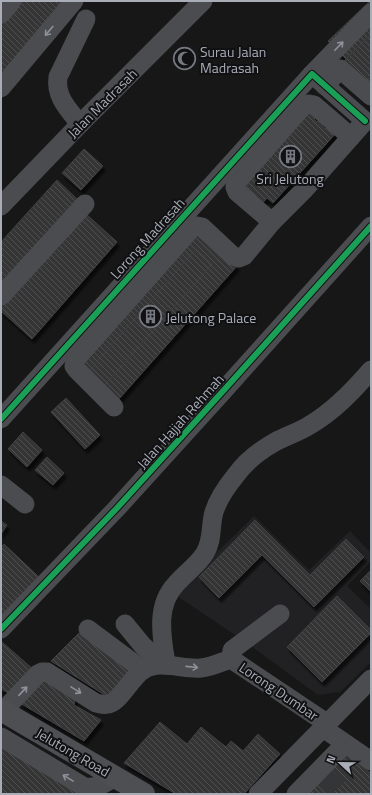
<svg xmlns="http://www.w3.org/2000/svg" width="372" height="795" font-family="'Titillium Web',sans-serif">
	<defs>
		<pattern id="building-back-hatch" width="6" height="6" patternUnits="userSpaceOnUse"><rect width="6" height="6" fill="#353536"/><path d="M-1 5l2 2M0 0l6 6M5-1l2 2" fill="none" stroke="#4f5051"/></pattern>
		<filter id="shadow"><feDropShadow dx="2.5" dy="4.5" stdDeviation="1" flood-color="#0009"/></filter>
	</defs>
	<rect width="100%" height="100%" fill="#171717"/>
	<polygon fill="#212123" points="254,516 309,570 350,531 371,553 371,561 347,586 371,609 371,662 340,692 318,695 244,641 174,594"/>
	<g fill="url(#building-back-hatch)" stroke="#3f4043" filter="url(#shadow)">
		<polygon points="21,1 64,1 1,76 1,25"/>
		<polygon points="370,1 371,1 371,87 343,62 346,59 328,41"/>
		<polygon points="371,34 371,77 364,84 343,62"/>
		<polygon points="309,108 318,116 314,119 317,122 322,117 326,121 322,126 326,129 328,126 336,133 273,203 267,198 260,206 243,190 249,183 245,179"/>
		<polygon points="84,149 103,166 81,190 62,173"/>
		<polygon points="57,180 77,199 1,284 1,242"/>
		<polygon points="85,213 117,242 32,339 1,311 1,308"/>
		<polygon points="198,230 237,266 119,399 80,363"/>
		<polygon points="196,249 212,264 105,385 89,371"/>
		<polygon points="66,398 100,435 85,449 51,412"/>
		<polygon points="23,432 42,450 27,467 8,449"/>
		<polygon points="47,457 64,473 53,485 35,470"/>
		<polygon points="255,520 310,575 346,539 364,557 314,607 262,555 219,598 199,577"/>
		<polygon points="1,521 7,525 1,534"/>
		<polygon points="4,544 40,578 1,618 1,547"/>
		<polygon points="371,570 371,592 360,581"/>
		<polygon points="337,596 371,630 371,633 322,682 287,647"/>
		<polygon points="79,633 85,633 132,668 111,699 51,661"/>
		<polygon points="2,642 34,670 12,695 1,689 1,643"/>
		<polygon points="42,680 75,699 74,705 101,720 84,741 20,703"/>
		<polygon points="160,722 187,744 201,727 226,747 231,741 243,751 258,734 280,754 244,794 176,794 124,763"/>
		<polygon points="1,745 83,794 1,794"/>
		<polygon points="347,751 371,774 371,794 305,794"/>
		<polygon points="347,751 371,774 371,794 321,794 313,786"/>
	</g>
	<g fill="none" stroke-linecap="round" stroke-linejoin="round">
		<polyline stroke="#343537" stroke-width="19" stroke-dasharray="19 10" stroke-linecap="butt" points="324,775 343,794"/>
		<g stroke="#4b4c50" stroke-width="19">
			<polyline points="1,14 12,1"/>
			<polyline points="325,86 340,69 371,96"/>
			<polyline points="1,88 74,1"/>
			<path d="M80 124C69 110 55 97 58 77L86 19"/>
			<polyline points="1,206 80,124 203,1"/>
			<polyline points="272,222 237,192 235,187 236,183 303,106 309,104 314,105 351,137"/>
			<polyline points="1,296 85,204"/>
			<polyline points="114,407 77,370 74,366 76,359 192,228 197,226 202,227 233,256 239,258 244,256 272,222 305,189 365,121 312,74"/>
			<polyline points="1,419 312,74 371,13"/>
			<polyline points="1,485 25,504"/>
			<polyline points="125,624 143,646 151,653 165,656"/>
			<polyline points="1,629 117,508 224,390 371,226"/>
			<polyline points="88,629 143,670"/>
			<polyline points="231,659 328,724"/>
			<polyline points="231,659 232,650 280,614"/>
			<path d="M166 665C162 637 155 606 176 584 185 573 198 565 205 553 213 540 210 526 214 512 218 499 227 486 236 475 246 461 259 451 275 442 286 436 299 432 310 425 334 411 353 391 371 370"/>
			<path d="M1 713 38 674 42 672H47L96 703C101 704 106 706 111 703 121 699 133 676 143 670 161 659 182 670 201 668 212 667 221 662 231 659"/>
			<polyline points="323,728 371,761"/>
			<polyline points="1,737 86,788 99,786 116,777"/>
			<polyline points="258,794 371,679"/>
			<polyline points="296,794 340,749"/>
		</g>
		<polyline stroke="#4d4f52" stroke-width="22" points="1,710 144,794"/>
		<defs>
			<g id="cycleway">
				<polyline points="1,419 312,74 365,121"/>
				<polyline points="1,629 117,508 224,390 371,226"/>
			</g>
		</defs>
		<use href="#cycleway" stroke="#111113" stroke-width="8"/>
		<use href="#cycleway" stroke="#1a9f57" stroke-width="6"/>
	</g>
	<defs><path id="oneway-shaft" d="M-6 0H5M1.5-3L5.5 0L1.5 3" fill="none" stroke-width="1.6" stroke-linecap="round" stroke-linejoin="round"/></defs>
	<g stroke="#8c9099">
		<use href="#oneway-shaft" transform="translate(49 31) rotate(130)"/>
		<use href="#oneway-shaft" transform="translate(339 46) rotate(-46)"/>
		<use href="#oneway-shaft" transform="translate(192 667) rotate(6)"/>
		<use href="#oneway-shaft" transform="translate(76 690) rotate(32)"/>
		<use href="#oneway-shaft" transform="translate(23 691) rotate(-47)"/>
		<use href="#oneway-shaft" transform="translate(68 778) rotate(-149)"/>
	</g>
	<defs>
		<symbol id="mosque-ring" viewBox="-11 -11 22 22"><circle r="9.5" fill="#111113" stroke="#757880" stroke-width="1.5"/><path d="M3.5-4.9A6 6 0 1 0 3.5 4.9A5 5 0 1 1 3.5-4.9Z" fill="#757880"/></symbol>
		<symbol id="building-ring" viewBox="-11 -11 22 22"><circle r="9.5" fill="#111113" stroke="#757880" stroke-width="1.5"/><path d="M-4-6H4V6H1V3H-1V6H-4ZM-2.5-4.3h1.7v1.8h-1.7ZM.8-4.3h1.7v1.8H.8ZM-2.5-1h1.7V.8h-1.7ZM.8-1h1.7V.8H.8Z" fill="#757880"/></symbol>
	</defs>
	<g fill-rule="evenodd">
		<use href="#mosque-ring" x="172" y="46" width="25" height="25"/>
		<use href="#building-ring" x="278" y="144" width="25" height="25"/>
		<use href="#building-ring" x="138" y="304" width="25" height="25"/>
	</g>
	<g text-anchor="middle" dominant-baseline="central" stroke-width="4" stroke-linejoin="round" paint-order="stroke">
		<g font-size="14" fill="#a8adb8" stroke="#111113" text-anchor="start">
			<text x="200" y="51">Surau Jalan<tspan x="200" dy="16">Madrasah</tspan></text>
			<text x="290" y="178" text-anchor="middle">Sri Jelutong</text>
			<text x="166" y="317">Jelutong Palace</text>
		</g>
		<g font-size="14" fill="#a8adb8" stroke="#111113">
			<text transform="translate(102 103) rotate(-45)">Jalan Madrasah</text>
			<text transform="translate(147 238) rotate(-48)">Lorong Madrasah</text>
			<text transform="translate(180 421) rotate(-48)">Jalan Hajjah Rehmah</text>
			<text transform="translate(279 691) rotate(34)">Lorong Dumbar</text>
			<text transform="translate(73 752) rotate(30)">Jelutong Road</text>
		</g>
	</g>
	<rect width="372" height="795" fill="none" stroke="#a8adb8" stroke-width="4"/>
	<g transform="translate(340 763) rotate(292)" stroke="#111113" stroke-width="3" paint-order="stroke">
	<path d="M0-3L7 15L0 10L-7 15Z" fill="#a8adb8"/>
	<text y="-6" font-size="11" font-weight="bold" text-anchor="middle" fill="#a8adb8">N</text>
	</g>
</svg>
